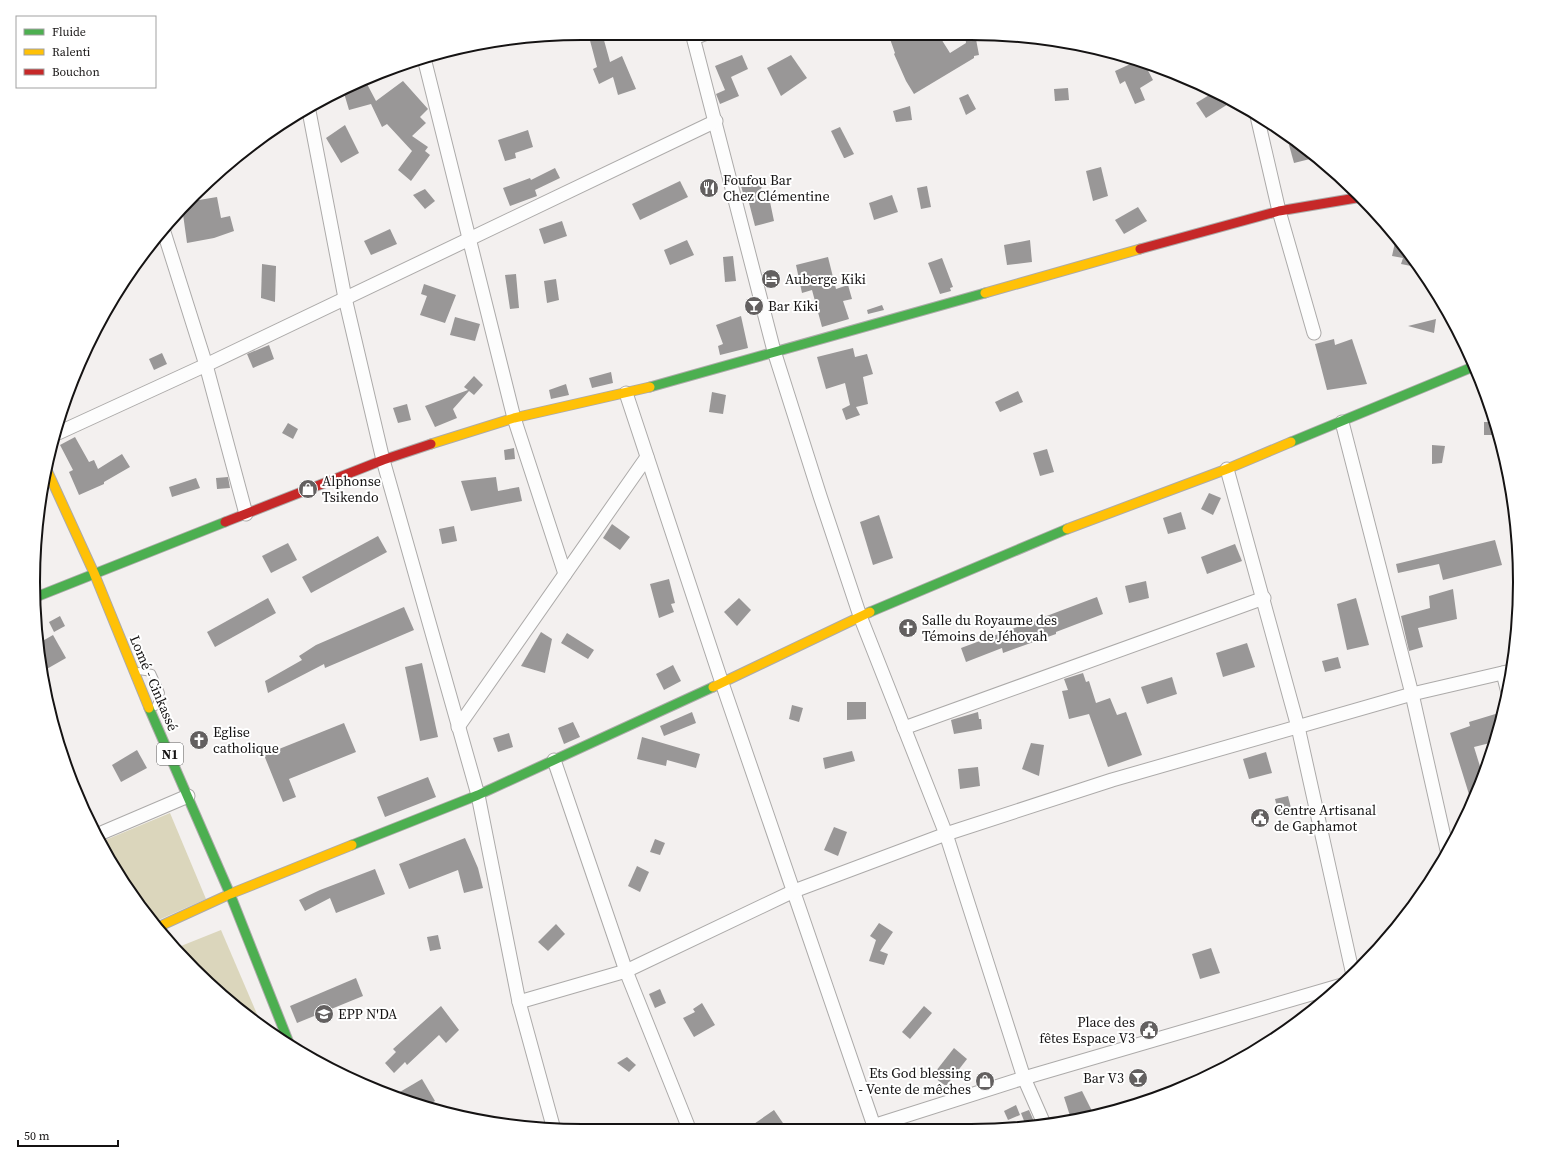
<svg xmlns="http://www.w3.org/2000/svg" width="1553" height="1164" font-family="'Source Serif 4',serif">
	<rect width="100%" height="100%" fill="#f3f0ef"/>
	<g fill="#dbd6bc">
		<polygon points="170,813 206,899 154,922 126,887 103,841"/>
		<polygon points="221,930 260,1021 194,970 176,948"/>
	</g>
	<g fill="#999797">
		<polygon points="588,33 602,33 610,62 622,56 636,89 618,95 613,77 599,84 593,69 597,67"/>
		<polygon points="904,34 938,34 950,53 966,43 965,34 975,34 979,55 974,56 974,58 914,94 906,81 894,54 895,53 890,39"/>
		<polygon points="742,55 748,69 731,77 739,96 720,104 716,94 725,90 715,66"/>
		<polygon points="791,55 807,78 781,96 767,68"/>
		<polygon points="1137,61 1144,63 1153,80 1140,88 1145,100 1135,104 1125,81 1120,84 1115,71"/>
		<polygon points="403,81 428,109 420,117 426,123 412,136 428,147 425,151 430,155 411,181 398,170 412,151 387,124 382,127 371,104 349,110 344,93 367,84 376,101"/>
		<polygon points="1068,88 1069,100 1055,101 1054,89"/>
		<polygon points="1216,91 1233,101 1206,118 1196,103"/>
		<polygon points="968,94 976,109 966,115 959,98"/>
		<polygon points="910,106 912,120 896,122 893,111"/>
		<polygon points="345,125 359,153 341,163 326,138"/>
		<polygon points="840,127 854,154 845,158 844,158 831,131"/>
		<polygon points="528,130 533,147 515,153 516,158 505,161 498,140"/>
		<polygon points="1299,142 1306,147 1310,159 1294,163 1289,145"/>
		<polygon points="1101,167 1108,196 1093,201 1086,171"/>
		<polygon points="555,168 560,178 535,190 537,196 510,206 503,188 530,178 531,180"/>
		<polygon points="765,179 757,199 769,197 774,221 755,226 748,199 745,200 741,186"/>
		<polygon points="680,181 688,197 640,220 632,204"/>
		<polygon points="927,186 931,207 921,209 917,188"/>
		<polygon points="425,189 435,201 425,209 413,195"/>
		<polygon points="892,195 898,212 874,220 869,203"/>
		<polygon points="217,197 221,218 230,216 234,231 214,238 187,243 182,207 187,202"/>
		<polygon points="1138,207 1147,221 1124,234 1115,220"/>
		<polygon points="562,221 567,236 544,244 539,229"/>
		<polygon points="390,229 397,244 371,255 364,241"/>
		<polygon points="1396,238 1405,249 1421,268 1401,264 1403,258 1392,256"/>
		<polygon points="687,240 694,255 670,265 664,250"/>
		<polygon points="1030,240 1032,262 1007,265 1004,245"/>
		<polygon points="733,256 736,281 725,282 723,257"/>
		<polygon points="828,257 836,289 848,285 852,299 843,301 849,319 822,327 812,290 802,293 796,265"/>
		<polygon points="942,258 953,287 950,288 951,291 940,294 928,263"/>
		<polygon points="262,264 276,266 275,302 261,298"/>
		<polygon points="516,274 519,308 510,309 505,275"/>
		<polygon points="556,279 559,300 547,303 544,281"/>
		<polygon points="424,284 456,295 445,323 420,315 427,296 421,294"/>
		<polygon points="882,305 884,310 868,314 867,310"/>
		<polygon points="741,316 748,348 720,355 718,346 723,344 716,325"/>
		<polygon points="455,317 480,324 475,341 450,335"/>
		<polygon points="1436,319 1434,333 1408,326"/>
		<polygon points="1334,339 1335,345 1352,339 1367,384 1327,390 1315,344"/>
		<polygon points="269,345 274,359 253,368 247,354"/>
		<polygon points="853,348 855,357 867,354 873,374 863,377 868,404 856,407 860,415 846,420 842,409 850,405 845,383 826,389 817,357"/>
		<polygon points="162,353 167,364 154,370 149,359"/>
		<polygon points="611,372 613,383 592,388 589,378"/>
		<polygon points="474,376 483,385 474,395 469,391 453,409 457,418 435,427 425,406 468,390 464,387"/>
		<polygon points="566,384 569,395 551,399 549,390"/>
		<polygon points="1018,391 1023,402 1000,412 995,402"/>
		<polygon points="712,392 726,395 723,414 709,412"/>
		<polygon points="407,404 411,420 398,423 393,408"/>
		<polygon points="1484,422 1493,422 1497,435 1484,435"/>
		<polygon points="288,423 298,429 293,439 282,433"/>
		<polygon points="75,437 89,462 94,460 98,469 122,454 130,467 104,482 104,484 79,495 69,472 73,470 60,445"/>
		<polygon points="1432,445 1445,446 1442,463 1432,464"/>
		<polygon points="514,448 515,459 505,460 504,450"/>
		<polygon points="1047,449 1054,472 1040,476 1033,453"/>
		<polygon points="228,477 230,488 217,489 216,478"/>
		<polygon points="496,477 498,491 519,487 522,501 471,511 461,481"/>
		<polygon points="196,478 200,488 172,497 169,487"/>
		<polygon points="1209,493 1221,498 1213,515 1201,509"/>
		<polygon points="1181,512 1186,529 1168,534 1163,518"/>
		<polygon points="879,515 893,558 873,565 860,522"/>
		<polygon points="612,524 630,537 620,550 603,538"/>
		<polygon points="454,526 457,541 442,544 439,529"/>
		<polygon points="378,536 387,552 311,593 302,577"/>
		<polygon points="1495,540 1502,565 1443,580 1439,564 1398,573 1396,564"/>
		<polygon points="288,543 297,560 271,573 262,556"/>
		<polygon points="1235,544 1242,561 1207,574 1201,557"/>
		<polygon points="669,579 675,603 671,604 674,612 659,618 650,584"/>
		<polygon points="1146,581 1149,598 1129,603 1125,586"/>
		<polygon points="1453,589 1457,619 1418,628 1423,647 1409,651 1401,616 1430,608 1429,596"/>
		<polygon points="1097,597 1103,614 1056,632 1056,634 1003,653 1002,648 966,662 961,648"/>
		<polygon points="268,598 276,613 215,647 207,632"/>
		<polygon points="739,598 751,610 737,626 724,612"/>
		<polygon points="1356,598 1369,645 1347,650 1337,604"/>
		<polygon points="404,607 414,630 325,668 324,664 268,693 265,681 302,660 299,656 316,645"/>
		<polygon points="60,616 65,626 54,632 49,622"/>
		<polygon points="541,632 552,639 545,673 521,666"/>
		<polygon points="567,633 594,650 588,659 561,643"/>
		<polygon points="53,635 66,658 45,670 39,643"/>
		<polygon points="1247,643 1255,667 1223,677 1216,653"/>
		<polygon points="1338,657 1341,668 1325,672 1322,661"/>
		<polygon points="422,663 438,737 420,741 405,667"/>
		<polygon points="673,665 681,681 664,690 656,674"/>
		<polygon points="1083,673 1086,682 1089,681 1096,703 1110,698 1117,715 1126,712 1142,755 1108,767 1089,714 1069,719 1062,691 1068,690 1064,679"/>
		<polygon points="1172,677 1177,694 1147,704 1141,687"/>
		<polygon points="847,702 866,702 866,719 847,720"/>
		<polygon points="792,705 803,708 799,722 789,719"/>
		<polygon points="692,712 696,723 664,736 660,726"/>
		<polygon points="978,712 979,719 981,719 982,729 954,734 951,720"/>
		<polygon points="1502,712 1494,742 1474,747 1483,776 1478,792 1472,804 1450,733 1470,726 1469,722"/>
		<polygon points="573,722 580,737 564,744 558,728"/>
		<polygon points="344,723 356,752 289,779 296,797 283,802 264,755"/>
		<polygon points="509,733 513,747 498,752 493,738"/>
		<polygon points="642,737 700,754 696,768 667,760 666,766 637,759"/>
		<polygon points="1031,743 1044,745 1039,776 1022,769"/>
		<polygon points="137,750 147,768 121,782 112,765"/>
		<polygon points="852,751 855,761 825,769 823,758"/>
		<polygon points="1266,752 1272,773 1249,779 1243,759"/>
		<polygon points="978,767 980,786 960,789 958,769"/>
		<polygon points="428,777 436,797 385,817 377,797"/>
		<polygon points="1288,796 1292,812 1279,815 1275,799"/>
		<polygon points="834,827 847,832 838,856 824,850"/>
		<polygon points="465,838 478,868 483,888 464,893 458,870 409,889 399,864"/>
		<polygon points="655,839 665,843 660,855 650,852"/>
		<polygon points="637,866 649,872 640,892 628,886"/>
		<polygon points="375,869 385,894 336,913 330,898 305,911 299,900 320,890"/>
		<polygon points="879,923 893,932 880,951 888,954 884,965 869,961 876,940 870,936"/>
		<polygon points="556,924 565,934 548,951 538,942"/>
		<polygon points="438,935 441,949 430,951 427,937"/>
		<polygon points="1211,948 1220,973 1200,979 1192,954"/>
		<polygon points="356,978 363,996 297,1023 290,1006"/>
		<polygon points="660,989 666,1003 655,1008 649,994"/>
		<polygon points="702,1003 715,1025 694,1037 683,1018 695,1012 693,1009"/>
		<polygon points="441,1006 459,1030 446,1043 439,1035 407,1065 405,1062 394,1073 385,1063 396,1052 393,1049"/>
		<polygon points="924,1006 932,1013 910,1039 902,1032"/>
		<polygon points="954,1048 967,1059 946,1086 932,1076"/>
		<polygon points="627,1057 636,1065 629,1072 617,1063"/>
		<polygon points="422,1079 435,1101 426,1107 406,1102 393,1096"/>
		<polygon points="1082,1091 1093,1113 1071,1119 1064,1097"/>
		<polygon points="1016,1105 1020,1115 1008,1120 1004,1111"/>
		<polygon points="774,1110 785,1126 751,1126"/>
		<polygon points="1029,1110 1036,1126 1026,1126 1021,1113"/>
	</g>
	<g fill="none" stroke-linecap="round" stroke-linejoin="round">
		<defs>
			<polyline id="lane" points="139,671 152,673 161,693 155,707"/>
			<g id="street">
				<polyline points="692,33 774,351 820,496 860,616 946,834 1024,1078 1045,1126"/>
				<polyline points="694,38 707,33"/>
				<polyline points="424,58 514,418 565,574"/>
				<polyline points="308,106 345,298 383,460 478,795 519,1002 553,1126"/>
				<polyline points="1257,116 1279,211 1314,333"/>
				<polyline points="163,229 206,365 246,514"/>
				<polyline points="626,393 722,683 874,1126"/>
				<polyline points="1342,422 1412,694 1447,850"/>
				<polyline points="58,433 206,365 716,121"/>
				<polyline points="1227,469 1298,727 1353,975"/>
				<polyline points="1503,673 1508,693"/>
				<polyline points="458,727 647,457"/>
				<polyline points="904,728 1264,598"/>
				<polyline points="554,760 626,971 688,1126"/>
				<polyline points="99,834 188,796"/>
				<polyline points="519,1002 626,971 794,891 946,834 1112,780 1412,694 1511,671"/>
				<polyline points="873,1126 1024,1078 1342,985"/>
			</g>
			<g id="fast">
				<polyline points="650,387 985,293"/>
				<polyline points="1291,442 1475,366"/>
				<polyline points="36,597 225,522"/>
				<polyline points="870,612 1067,529"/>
				<polyline points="149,708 230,894 289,1043"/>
				<polyline points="352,845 478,795 713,687"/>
			</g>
			<g id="slow">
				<polyline points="985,293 1140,249"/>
				<polyline points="431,444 514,418 650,387"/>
				<polyline points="46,468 94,573 149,708"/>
				<polyline points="1067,529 1227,469 1291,442"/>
				<polyline points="713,687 870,612"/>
				<polyline points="158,927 230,894 352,845"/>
			</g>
			<g id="jam">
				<polyline points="1140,249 1279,211 1362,197"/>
				<polyline points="225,522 383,460 431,444"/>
			</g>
		</defs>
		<use href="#lane" stroke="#acaaa9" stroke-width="8"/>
		<use href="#street" stroke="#acaaa9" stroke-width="15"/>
		<use href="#fast" stroke="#acaaa9" stroke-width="11"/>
		<use href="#slow" stroke="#acaaa9" stroke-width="11"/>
		<use href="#jam" stroke="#acaaa9" stroke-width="11"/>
		<use href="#lane" stroke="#fdfdfd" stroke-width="6"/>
		<use href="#street" stroke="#fdfdfd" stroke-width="13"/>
		<use href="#fast" stroke="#4caf50" stroke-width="9"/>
		<use href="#slow" stroke="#ffc107" stroke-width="9"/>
		<use href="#jam" stroke="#c62828" stroke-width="9"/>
	</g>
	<defs>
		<symbol id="restaurant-disc" viewBox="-11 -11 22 22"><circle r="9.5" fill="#636060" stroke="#fff"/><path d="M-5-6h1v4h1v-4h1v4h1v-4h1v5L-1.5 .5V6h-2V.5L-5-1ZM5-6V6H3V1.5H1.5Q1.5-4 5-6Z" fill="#fff"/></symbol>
		<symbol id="hotel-disc" viewBox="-11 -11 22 22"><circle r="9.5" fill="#636060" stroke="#fff"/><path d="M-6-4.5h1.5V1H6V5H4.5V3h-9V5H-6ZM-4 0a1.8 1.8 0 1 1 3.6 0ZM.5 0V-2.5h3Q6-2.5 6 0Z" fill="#fff"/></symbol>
		<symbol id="bar-disc" viewBox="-11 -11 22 22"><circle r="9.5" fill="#636060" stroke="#fff"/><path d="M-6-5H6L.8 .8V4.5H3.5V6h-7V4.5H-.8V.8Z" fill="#fff"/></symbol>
		<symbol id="shop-disc" viewBox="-11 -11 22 22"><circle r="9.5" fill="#636060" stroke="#fff"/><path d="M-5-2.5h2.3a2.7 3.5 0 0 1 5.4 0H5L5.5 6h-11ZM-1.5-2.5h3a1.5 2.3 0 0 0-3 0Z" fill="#fff"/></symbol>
		<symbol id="church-disc" viewBox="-11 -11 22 22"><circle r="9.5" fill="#636060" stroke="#fff"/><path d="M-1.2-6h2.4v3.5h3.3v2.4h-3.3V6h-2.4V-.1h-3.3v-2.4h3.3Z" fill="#fff"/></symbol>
		<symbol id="civic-disc" viewBox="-11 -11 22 22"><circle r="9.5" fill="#636060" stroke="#fff"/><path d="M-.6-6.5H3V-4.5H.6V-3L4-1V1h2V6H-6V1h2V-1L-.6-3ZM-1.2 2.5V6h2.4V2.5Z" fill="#fff"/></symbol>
		<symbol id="school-disc" viewBox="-11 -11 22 22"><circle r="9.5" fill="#636060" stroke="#fff"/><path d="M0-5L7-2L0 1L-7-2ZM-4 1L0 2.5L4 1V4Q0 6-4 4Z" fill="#fff"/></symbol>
	</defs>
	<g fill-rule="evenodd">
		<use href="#restaurant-disc" x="698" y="177" width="22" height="22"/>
		<use href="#hotel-disc" x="760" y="268" width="22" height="22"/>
		<use href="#bar-disc" x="743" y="295" width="22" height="22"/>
		<use href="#shop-disc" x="297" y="478" width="22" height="22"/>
		<use href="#church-disc" x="897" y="617" width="22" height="22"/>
		<use href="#church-disc" x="188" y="729" width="22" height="22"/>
		<use href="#civic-disc" x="1249" y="807" width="22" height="22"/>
		<use href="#school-disc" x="313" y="1003" width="22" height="22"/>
		<use href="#civic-disc" x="1138" y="1019" width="22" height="22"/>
		<use href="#bar-disc" x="1127" y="1067" width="22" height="22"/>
		<use href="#shop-disc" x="974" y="1070" width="22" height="22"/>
	</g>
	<g text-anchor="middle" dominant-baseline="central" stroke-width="4" stroke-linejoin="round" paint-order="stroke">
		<rect fill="#fff" stroke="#5b5a5a" stroke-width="1" x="157" y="743" width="26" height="22" rx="3"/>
		<g font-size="13" font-weight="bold" fill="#151313">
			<text x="170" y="754">N1</text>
		</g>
		<g font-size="14" fill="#151313" stroke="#fff" text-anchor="start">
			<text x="723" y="180">Foufou Bar<tspan x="723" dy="16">Chez Clémentine</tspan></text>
			<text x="785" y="279">Auberge Kiki</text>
			<text x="768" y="306">Bar Kiki</text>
			<text x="322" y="481">Alphonse<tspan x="322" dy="16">Tsikendo</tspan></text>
			<text x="922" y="620">Salle du Royaume des<tspan x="922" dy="16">Témoins de Jéhovah</tspan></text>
			<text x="213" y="732">Eglise<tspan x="213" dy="16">catholique</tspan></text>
			<text x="1274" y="810">Centre Artisanal<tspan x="1274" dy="16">de Gaphamot</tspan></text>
			<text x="338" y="1014">EPP N'DA</text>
			<text x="1135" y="1022" text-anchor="end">Place des<tspan x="1135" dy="16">fêtes Espace V3</tspan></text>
			<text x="971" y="1073" text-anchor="end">Ets God blessing<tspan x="971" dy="16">- Vente de mêches</tspan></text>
			<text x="1124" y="1078" text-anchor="end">Bar V3</text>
		</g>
		<g font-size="14" fill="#151313" stroke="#fff">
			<text transform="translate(154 683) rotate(67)">Lomé - Cinkassé</text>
		</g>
	</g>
	<path d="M0 0H1553V1164H0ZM582 40H971A542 542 0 0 1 1513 582V582A542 542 0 0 1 971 1124H582A542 542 0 0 1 40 582V582A542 542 0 0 1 582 40Z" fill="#fff" fill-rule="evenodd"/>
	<path fill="none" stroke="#151313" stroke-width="2" d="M582 40H971A542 542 0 0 1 1513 582V582A542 542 0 0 1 971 1124H582A542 542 0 0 1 40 582V582A542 542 0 0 1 582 40Z"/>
	<rect x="16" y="16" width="140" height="72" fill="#ffffff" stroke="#a1a1a1"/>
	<rect x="24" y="29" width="20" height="6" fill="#4caf50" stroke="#a1a1a1"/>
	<text x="52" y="36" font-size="12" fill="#151313">Fluide</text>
	<rect x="24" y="49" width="20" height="6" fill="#ffc107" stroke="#a1a1a1"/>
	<text x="52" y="56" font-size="12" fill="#151313">Ralenti</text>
	<rect x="24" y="69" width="20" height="6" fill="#c62828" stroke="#a1a1a1"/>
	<text x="52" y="76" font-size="12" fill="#151313">Bouchon</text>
	<path d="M18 1140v6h100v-6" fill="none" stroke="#151313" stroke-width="2"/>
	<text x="24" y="1140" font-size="12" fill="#151313" stroke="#ffffff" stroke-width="3" paint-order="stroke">50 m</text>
</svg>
